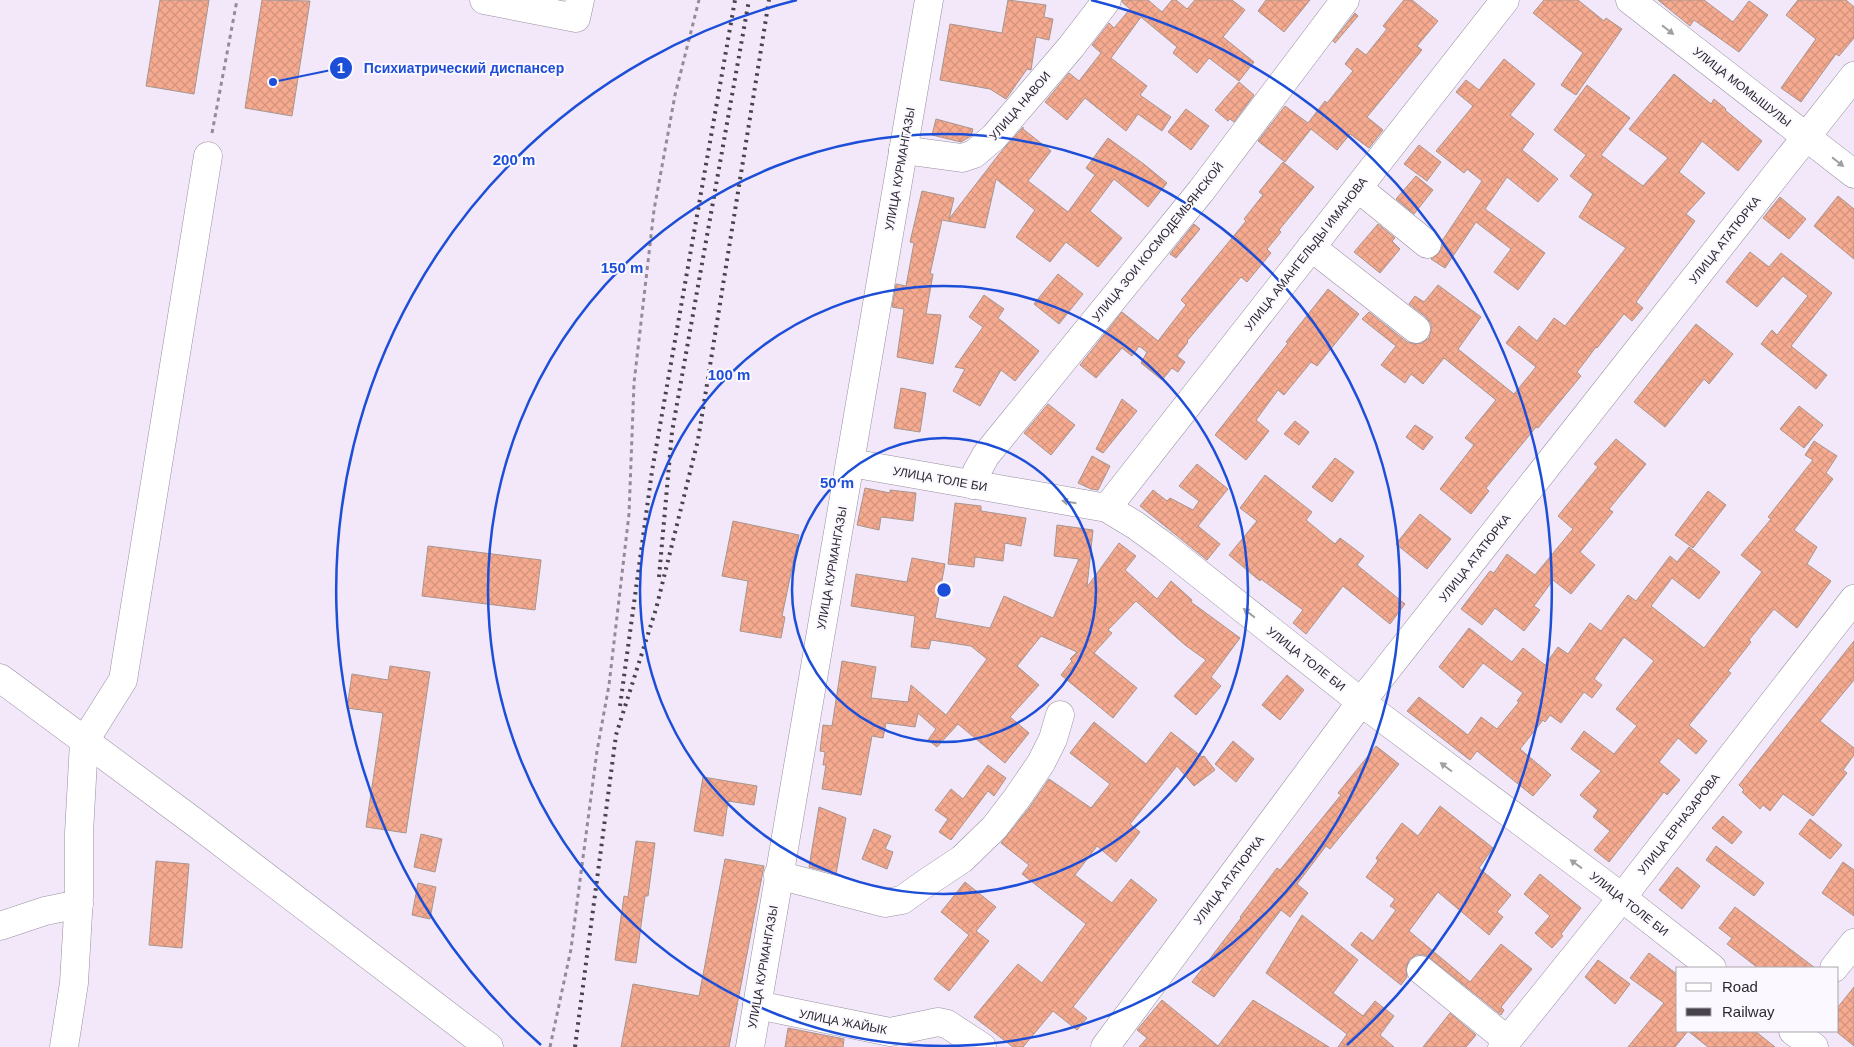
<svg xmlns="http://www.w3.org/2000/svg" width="1854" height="1047" font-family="Helvetica,sans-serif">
	<defs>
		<pattern id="building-cross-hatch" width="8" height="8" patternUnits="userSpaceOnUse" patternTransform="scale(1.25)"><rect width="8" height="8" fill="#f6ab91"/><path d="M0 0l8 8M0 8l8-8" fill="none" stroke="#d3937d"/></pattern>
	</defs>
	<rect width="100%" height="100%" fill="#f2e8fa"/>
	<g fill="url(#building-cross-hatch)" stroke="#a8958e">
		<polygon points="160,0 209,0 194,94 146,86"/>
		<polygon points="262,0 310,1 292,116 245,108"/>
		<polygon points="1008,0 1046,5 1044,17 1053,19 1049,40 1036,37 1031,70 1027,69 1006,99 990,89 940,80 950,24 1002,33"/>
		<polygon points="1122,0 1148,0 1162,12 1172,0 1176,0 1187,9 1195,0 1232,0 1245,10 1223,37 1254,62 1239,81 1209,58 1197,73 1173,53 1177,47 1141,17 1111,58 1147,86 1140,95 1171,117 1162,131 1138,114 1126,131 1085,98 1067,120 1045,102 1069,73 1079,81 1101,53 1092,45 1109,23 1114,28 1130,9 1122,2"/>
		<polygon points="1266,0 1310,0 1284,32 1258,11"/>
		<polygon points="1404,0 1412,0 1438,21 1417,46 1422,50 1367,117 1383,130 1369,148 1350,134 1337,150 1311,129 1285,162 1258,141 1285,106 1308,123 1325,101 1327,103 1353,71 1345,64 1357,48 1366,55 1387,29 1383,26"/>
		<polygon points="1544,0 1578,0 1604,21 1606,18 1622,29 1576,95 1561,85 1583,53 1533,13"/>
		<polygon points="1658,0 1704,0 1733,22 1749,1 1768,15 1739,52 1694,20 1690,26"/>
		<polygon points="1798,0 1846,0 1854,7 1854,38 1839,56 1836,54 1801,102 1781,88 1816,39 1786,15"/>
		<polygon points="1355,13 1358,16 1335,43 1333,41"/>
		<polygon points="1504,59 1535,84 1510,115 1534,134 1522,150 1558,179 1538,202 1507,177 1485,209 1545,253 1518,290 1494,272 1511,249 1476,222 1445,268 1431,259 1439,253 1442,247 1442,241 1482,181 1467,169 1464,173 1436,151 1473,106 1456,92 1466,80 1479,90"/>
		<polygon points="1674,74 1711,104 1714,99 1726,109 1725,110 1762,141 1738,171 1702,141 1679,172 1705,193 1686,214 1695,221 1636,302 1643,308 1632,321 1624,314 1597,348 1596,347 1577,372 1581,376 1538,428 1536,427 1486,488 1489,491 1471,514 1440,489 1474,445 1465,438 1496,400 1444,358 1423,384 1411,374 1405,383 1381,365 1396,346 1362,319 1369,312 1407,342 1414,344 1422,343 1429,338 1431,331 1431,324 1426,317 1409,304 1415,296 1424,302 1438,285 1481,317 1458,349 1514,394 1536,367 1506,343 1519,326 1537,341 1554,318 1565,326 1626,248 1579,217 1593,194 1570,176 1586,155 1554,130 1587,85 1630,118 1601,155 1643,186 1668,158 1629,129"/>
		<polygon points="1239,82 1254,95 1234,122 1230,119 1228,121 1215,110"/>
		<polygon points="1186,109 1209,126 1191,150 1168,132"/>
		<polygon points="936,119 973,129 971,136 961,142 932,135"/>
		<polygon points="1023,127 1023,130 1023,129 1051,151 1028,181 1068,212 1095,175 1086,168 1108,138 1145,165 1167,183 1148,207 1114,179 1090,211 1122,238 1098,267 1066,242 1050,262 1016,237 1035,210 996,179 985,228 942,220 930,274 933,274 926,314 941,315 933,364 897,357 904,309 892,307 896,284 906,286 914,243 910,242 922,191 954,198 949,219 1000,153"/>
		<polygon points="1419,145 1441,162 1427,181 1404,164"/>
		<polygon points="1283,162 1314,187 1279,230 1281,232 1267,249 1271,253 1247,282 1241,277 1187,341 1188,342 1177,356 1185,362 1178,372 1172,368 1162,380 1141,363 1147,352 1139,346 1132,356 1122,348 1096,378 1080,365 1122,312 1158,341 1186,305 1181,300 1246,221 1244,219 1263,195 1259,192"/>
		<polygon points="1416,176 1433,190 1414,214 1396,199"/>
		<polygon points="1838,196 1854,209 1854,259 1814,226"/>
		<polygon points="1780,197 1806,219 1789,239 1763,218"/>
		<polygon points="1194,224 1200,229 1176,258 1170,254"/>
		<polygon points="1378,224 1395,238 1392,241 1400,249 1380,273 1354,252"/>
		<polygon points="1750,252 1769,267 1781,253 1832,293 1791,346 1827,375 1816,389 1761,344 1772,330 1777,335 1808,296 1783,276 1757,307 1726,282"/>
		<polygon points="1058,274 1083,294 1059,324 1034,304"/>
		<polygon points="1328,289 1359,314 1317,366 1311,362 1284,395 1278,390 1256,420 1269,431 1246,460 1215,435 1288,343 1286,342"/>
		<polygon points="984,295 1004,309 998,318 1039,351 1015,381 1001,370 980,406 953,391 965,369 955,367 983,327 969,317"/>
		<polygon points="1696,324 1733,354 1709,384 1704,379 1665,427 1634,402"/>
		<polygon points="901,388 926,393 920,432 894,428"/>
		<polygon points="1122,399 1137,411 1103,453 1096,449"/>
		<polygon points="1048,404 1075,425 1051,455 1024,433"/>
		<polygon points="1799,406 1823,425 1804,448 1780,429"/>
		<polygon points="1295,421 1309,432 1299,445 1284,434"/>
		<polygon points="1415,425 1433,437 1423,450 1406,437"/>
		<polygon points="1616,439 1646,464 1609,509 1613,512 1580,552 1595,565 1571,594 1553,580 1534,606 1540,610 1524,631 1495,608 1482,625 1461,609 1490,571 1494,573 1507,554 1535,575 1573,529 1558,516 1598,467 1594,464"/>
		<polygon points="1814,441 1837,456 1826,473 1833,479 1794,530 1817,547 1807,564 1831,581 1797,628 1774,609 1749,640 1751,642 1728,671 1731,673 1689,725 1707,741 1696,754 1678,738 1659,762 1680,780 1667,795 1664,792 1609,862 1594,850 1610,831 1593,817 1598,810 1580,795 1601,771 1571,749 1584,731 1614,754 1637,726 1616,709 1654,661 1624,637 1594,679 1602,685 1592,698 1584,692 1561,723 1550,715 1545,722 1543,720 1520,749 1551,775 1533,796 1477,751 1470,760 1407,711 1419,697 1468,735 1481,717 1497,729 1519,702 1517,701 1523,693 1483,663 1463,688 1439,667 1469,628 1512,662 1523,648 1545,665 1558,647 1568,654 1590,623 1601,631 1628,595 1636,601 1670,556 1677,562 1689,547 1720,572 1699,599 1672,578 1651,606 1704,648 1762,572 1741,555 1771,519 1768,517 1813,460 1805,455"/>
		<polygon points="1092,456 1110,466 1098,490 1091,489 1078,483"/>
		<polygon points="1335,458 1354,472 1332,502 1312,487"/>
		<polygon points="1197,464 1228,489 1198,526 1220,544 1207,560 1140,506 1153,490 1167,501 1170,498 1193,510 1199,501 1179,486"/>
		<polygon points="1265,475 1312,512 1306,520 1335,544 1340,538 1364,556 1357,565 1405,604 1390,624 1343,586 1306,634 1293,623 1303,610 1261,579 1260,581 1229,555 1257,521 1240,508"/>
		<polygon points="865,488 890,493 890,490 916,493 913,521 881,517 879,530 857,525"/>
		<polygon points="1708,491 1726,505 1693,548 1675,535"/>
		<polygon points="955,503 981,506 981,511 1026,518 1021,546 1005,543 1003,561 975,557 974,567 948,564"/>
		<polygon points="1420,514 1451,539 1427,569 1396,544"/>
		<polygon points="733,521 799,535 782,616 785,617 781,638 740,631 748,581 722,576"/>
		<polygon points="1057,525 1093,530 1087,587 1119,543 1136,556 1125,570 1157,599 1171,581 1192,600 1191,602 1240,638 1211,677 1221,686 1196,715 1174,696 1206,660 1185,645 1136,601 1108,630 1112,633 1094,653 1137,688 1113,718 1061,675 1072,661 1070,659 1077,652 1041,636 1017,666 1039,685 1010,717 1029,733 1005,763 958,724 937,747 928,740 936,729 918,713 915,727 886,723 883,738 872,736 861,795 822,789 826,765 823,765 825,752 820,751 823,725 832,726 842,661 876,667 871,698 908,702 911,685 946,715 987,659 971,646 931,640 929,649 911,647 915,616 851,606 856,574 907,582 912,558 945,564 935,618 990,628 1004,596 1053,618 1079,559 1054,556"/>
		<polygon points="428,546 541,560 535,610 422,596"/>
		<polygon points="1854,641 1854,680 1820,721 1854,748 1854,755 1843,770 1847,773 1813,816 1783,794 1770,811 1763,805 1760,809 1742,792 1744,790 1739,785"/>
		<polygon points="390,666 430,672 406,833 366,827 383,713 347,708 352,674 388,680"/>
		<polygon points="1287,675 1304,690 1280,720 1262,705"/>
		<polygon points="1094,722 1146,764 1171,732 1202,757 1204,756 1215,770 1194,786 1177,766 1130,824 1140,832 1116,862 1097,846 1075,875 1112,903 1131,879 1157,900 1073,1007 1087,1018 1077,1030 1053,1011 1023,1047 1013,1047 974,1017 1018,964 1042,983 1086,924 1022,874 1029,865 1001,843 1029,808 1049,779 1091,808 1110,784 1070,753"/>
		<polygon points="1233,741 1254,759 1236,782 1215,764"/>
		<polygon points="1376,746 1399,764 1330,849 1326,846 1297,884 1308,893 1290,917 1281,910 1214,997 1192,982 1241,918 1240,917 1277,868 1280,870 1341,795 1338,793"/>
		<polygon points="988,765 1006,778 994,796 988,791 951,840 939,832 948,819 935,810 951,789 963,799"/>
		<polygon points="703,777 757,786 754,805 728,801 723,836 694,831"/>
		<polygon points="1440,806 1493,848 1479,868 1511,895 1497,912 1503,917 1489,935 1438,892 1409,931 1470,982 1501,944 1532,969 1501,1007 1504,1010 1501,1015 1430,958 1424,955 1416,955 1409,960 1406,968 1407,977 1401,985 1351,945 1361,932 1373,941 1396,910 1390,906 1395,899 1366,877 1378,861 1376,858 1402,823 1418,836"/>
		<polygon points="819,807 846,818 836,874 809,867"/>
		<polygon points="1723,816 1742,832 1732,844 1712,828"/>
		<polygon points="1810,819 1842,845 1830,859 1799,834"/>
		<polygon points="874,829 891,836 885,849 893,852 887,869 862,859"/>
		<polygon points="421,834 442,839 435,872 414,867"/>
		<polygon points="636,841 655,843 648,896 645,896 636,963 615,960 624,896 628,897"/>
		<polygon points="1716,846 1764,883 1754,896 1706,860"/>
		<polygon points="725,859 764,866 729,1047 621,1047 633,984 699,996"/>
		<polygon points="156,861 189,864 182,948 149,945"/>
		<polygon points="1843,862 1854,870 1854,916 1822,893"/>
		<polygon points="1677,867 1700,886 1682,909 1659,890"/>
		<polygon points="1540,874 1581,908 1561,934 1563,936 1552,948 1535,933 1550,916 1524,894"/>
		<polygon points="965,882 996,907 976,931 989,941 949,991 934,979 969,935 941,912"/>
		<polygon points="418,883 436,887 430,919 412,915"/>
		<polygon points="1735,907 1815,968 1758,968 1727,944 1732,938 1719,928"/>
		<polygon points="1302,915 1358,960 1333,993 1363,1016 1375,1001 1394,1016 1380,1035 1394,1047 1338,1047 1347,1034 1266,973"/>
		<polygon points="1649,953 1678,975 1678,1031 1688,1031 1675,1047 1628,1047 1664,1003 1630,978"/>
		<polygon points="1598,960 1630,984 1615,1004 1585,977"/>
		<polygon points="1854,987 1854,1046 1838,1033 1838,1007"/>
		<polygon points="1162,1000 1218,1046 1253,1000 1329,1047 1139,1047 1147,1038 1137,1030"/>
		<polygon points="1450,1013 1476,1035 1466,1047 1423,1047"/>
		<polygon points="788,1028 844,1039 843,1047 785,1047"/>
		<polygon points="1688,1031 1755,1031 1775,1047 1708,1047"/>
	</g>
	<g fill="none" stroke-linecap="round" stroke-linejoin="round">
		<defs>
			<g id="minor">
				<polyline points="484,0 576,18 580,0"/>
				<polyline points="1630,0 1854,174"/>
				<polyline points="903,150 962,158 974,154 994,137 1071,47 1107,0"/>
				<polyline points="1358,188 1427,244"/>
				<polyline points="1311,247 1416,329"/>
				<polyline points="851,463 1107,508 1135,525 1164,546 1361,702 1607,886 1712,968"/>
				<polyline points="973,485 977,471 986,455 1201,191 1345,0"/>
				<polyline points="1107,508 1505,0"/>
				<polyline points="0,678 197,824 489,1047"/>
				<polyline points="778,875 885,903 902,900 926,883 962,859 994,828 1017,798 1041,763 1053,739 1060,715"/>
				<polyline points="0,926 45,911 79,904"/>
				<polyline points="1834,968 1854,943"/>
				<polyline points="1421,970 1507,1040"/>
				<polyline points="757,1005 890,1032 938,1022 947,1024 982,1047"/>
				<polyline points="1793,1031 1814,1047"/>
				<polyline points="64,1047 74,983 79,896 79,833 84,742 123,680 208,156"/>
				<polyline points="750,1047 929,0"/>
				<polyline points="1105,1047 1361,702 1854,76"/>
				<polyline points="1502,1047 1609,914 1854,599"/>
			</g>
		</defs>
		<use href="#minor" stroke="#978e9e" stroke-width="29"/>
		<g stroke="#938c98" stroke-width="3" stroke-dasharray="4 4" stroke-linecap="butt">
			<polyline points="212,133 237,0"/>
			<polyline points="550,1047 571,949 597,751 609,685 629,514 634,383 654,210 675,95 699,0"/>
		</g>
		<use href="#minor" stroke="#fff" stroke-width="28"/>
		<g stroke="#47424b" stroke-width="4" stroke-dasharray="2.5 5" stroke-linecap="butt">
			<polyline points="659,577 672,432 749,0"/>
			<polyline points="620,706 652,471 735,0"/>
			<polyline points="575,1047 616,735 656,609 698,440 769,0"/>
		</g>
	</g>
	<defs><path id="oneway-solid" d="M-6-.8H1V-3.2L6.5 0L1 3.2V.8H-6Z" transform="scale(1.25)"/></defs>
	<g fill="#a09fa2">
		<use href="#oneway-solid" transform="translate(1668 30) rotate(38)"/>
		<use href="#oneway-solid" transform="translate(1838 162) rotate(38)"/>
		<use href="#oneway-solid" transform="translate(1069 502) rotate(-170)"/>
		<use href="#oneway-solid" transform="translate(1249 613) rotate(-142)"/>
		<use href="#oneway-solid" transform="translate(1446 767) rotate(-143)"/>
		<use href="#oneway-solid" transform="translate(1576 864) rotate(-144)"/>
	</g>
	<g fill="none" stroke="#1d4ed8" stroke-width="2.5">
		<circle cx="944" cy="590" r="152"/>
		<circle cx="944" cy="590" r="304"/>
		<circle cx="944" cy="590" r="456"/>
		<path d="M541 1045A608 608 0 0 1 797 0M1091 0A608 608 0 0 1 1347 1045"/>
	</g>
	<g text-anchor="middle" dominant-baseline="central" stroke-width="4" stroke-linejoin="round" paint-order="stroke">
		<g font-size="12" fill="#2d2930" stroke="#fcf8ff">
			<text transform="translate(1742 87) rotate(38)">УЛИЦА МОМЫШУЛЫ</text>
			<text transform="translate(1020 106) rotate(-49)">УЛИЦА НАВОИ</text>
			<text transform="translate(900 169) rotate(-80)">УЛИЦА КУРМАНГАЗЫ</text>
			<text transform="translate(1725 240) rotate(-52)">УЛИЦА АТАТЮРКА</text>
			<text transform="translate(1158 242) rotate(-51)">УЛИЦА ЗОИ КОСМОДЕМЬЯНСКОЙ</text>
			<text transform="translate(1306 254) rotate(-52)">УЛИЦА АМАНГЕЛЬДЫ ИМАНОВА</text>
			<text transform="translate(940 479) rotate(10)">УЛИЦА ТОЛЕ БИ</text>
			<text transform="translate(1475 558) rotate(-52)">УЛИЦА АТАТЮРКА</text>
			<text transform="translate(832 568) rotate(-80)">УЛИЦА КУРМАНГАЗЫ</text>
			<text transform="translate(1306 659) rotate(38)">УЛИЦА ТОЛЕ БИ</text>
			<text transform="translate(1679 824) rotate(-52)">УЛИЦА ЕРНАЗАРОВА</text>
			<text transform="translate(1229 880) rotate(-53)">УЛИЦА АТАТЮРКА</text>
			<text transform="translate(1629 904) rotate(38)">УЛИЦА ТОЛЕ БИ</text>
			<text transform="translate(763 967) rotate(-80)">УЛИЦА КУРМАНГАЗЫ</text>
			<text transform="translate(843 1022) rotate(11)">УЛИЦА ЖАЙЫК</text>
		</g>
	</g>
	<circle cx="944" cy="590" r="8" fill="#1d4ed8" stroke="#fcf8ff" stroke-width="2.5"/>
	<g font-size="15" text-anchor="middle" font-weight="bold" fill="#1d4ed8" stroke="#fcf8ff" stroke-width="4" stroke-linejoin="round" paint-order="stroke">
		<text x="514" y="165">200 m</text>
		<text x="622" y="273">150 m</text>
		<text x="729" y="380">100 m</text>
		<text x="837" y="488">50 m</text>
	</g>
	<path fill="none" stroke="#1d4ed8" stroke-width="2" d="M273 82L341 68"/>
	<g fill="#1d4ed8" stroke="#fcf8ff" stroke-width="2">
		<circle cx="273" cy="82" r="5"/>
		<circle cx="341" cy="68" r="12"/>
	</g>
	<g font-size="15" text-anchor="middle" font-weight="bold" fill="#fff">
		<text x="341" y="73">1</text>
	</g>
	<g font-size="14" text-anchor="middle" font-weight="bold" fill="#1d4ed8" stroke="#fcf8ff" stroke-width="4" stroke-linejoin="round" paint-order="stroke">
		<text x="464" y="73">Психиатрический диспансер</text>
	</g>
	<rect x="1676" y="967" width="162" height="65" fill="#fcf8ff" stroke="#a9a5ac"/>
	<rect x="1686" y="983" width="25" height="8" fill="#ffffff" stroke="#a9a5ac"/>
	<text x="1722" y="992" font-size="15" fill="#2d2930">Road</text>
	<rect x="1686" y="1008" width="25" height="8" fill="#47424b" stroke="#a9a5ac"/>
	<text x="1722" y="1017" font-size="15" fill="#2d2930">Railway</text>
</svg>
